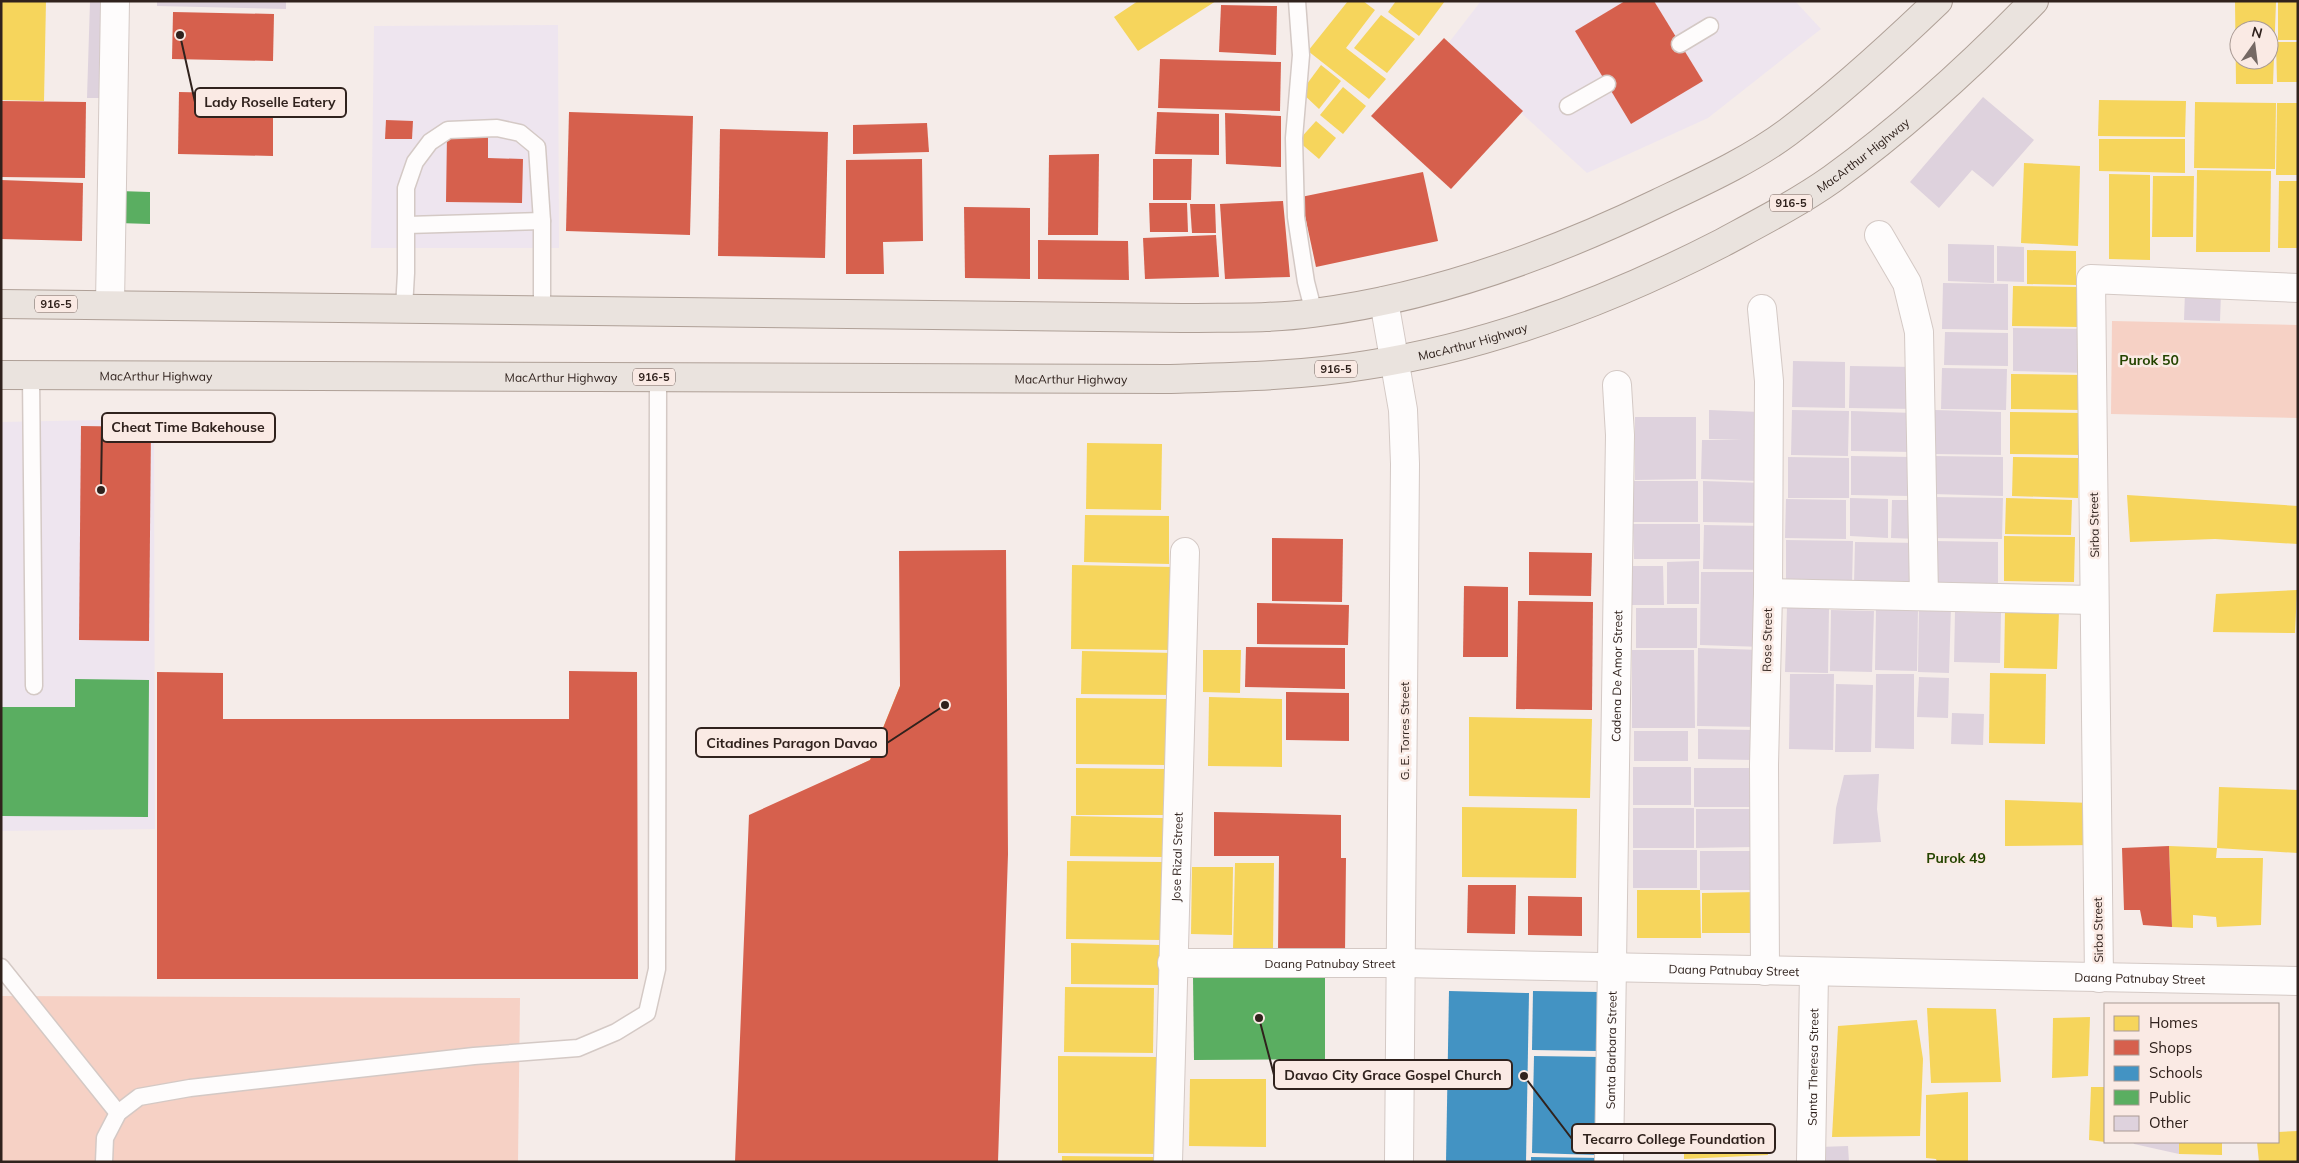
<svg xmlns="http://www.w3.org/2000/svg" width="2299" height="1163" font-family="Mulish,sans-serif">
	<rect width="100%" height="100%" fill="#f5ece9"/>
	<g fill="#eee5ef">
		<polygon points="1481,1 1795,1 1821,29 1708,118 1587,173 1447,45"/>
		<polygon points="558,25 559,248 371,248 374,26"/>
		<polygon points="154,419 155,829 1,831 1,422"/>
	</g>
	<g fill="#f6d1c5">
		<polygon points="2112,321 2298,325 2298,418 2111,414"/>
		<polygon points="1,996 520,998 518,1162 1,1162"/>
	</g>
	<g fill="#f6d55c" fill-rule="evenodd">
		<polygon points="1,1 46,1 44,101 1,100"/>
		<polygon points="1138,1 1216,1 1138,51 1114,17"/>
		<polygon points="1348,1 1363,1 1375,10 1346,48 1386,79 1369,99 1308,51"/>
		<polygon points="1396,1 1445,1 1419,36 1388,12"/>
		<rect x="2278" y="1" width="20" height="39"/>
		<path d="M2235 2H2276L2273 84H2236ZM2239 30H2269V60H2239Z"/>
		<polygon points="1381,15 1415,39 1387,73 1354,48"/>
		<polygon points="2276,42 2298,42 2298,82 2277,82"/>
		<polygon points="1321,65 1341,81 1319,109 1301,92"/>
		<polygon points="1343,87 1366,106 1343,134 1320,115"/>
		<polygon points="2099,100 2186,101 2185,137 2098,136"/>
		<polygon points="2195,102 2276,103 2275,169 2194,168"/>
		<polygon points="2277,103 2298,103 2298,175 2276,175"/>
		<polygon points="1316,121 1336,138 1319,159 1298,141"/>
		<polygon points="2099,139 2185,139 2185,173 2099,171"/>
		<polygon points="2024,163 2080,166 2078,246 2021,243"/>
		<polygon points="2197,170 2271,171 2270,252 2196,252"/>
		<polygon points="2109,174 2150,175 2150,260 2109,259"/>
		<polygon points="2153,176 2194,176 2193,237 2152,237"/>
		<polygon points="2279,181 2298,181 2298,248 2278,248"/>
		<polygon points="2027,250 2076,251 2076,285 2027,284"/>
		<polygon points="2013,286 2080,287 2079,327 2012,326"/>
		<polygon points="2011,374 2082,375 2081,410 2011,409"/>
		<polygon points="2010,412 2081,413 2081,455 2010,454"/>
		<polygon points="1087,443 1162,444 1161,510 1086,509"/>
		<polygon points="2013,457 2078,458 2078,498 2012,496"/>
		<polygon points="2127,495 2298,506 2298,544 2215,539 2130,542"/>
		<polygon points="2006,498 2072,500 2071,535 2005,534"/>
		<polygon points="1085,515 1169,516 1169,564 1084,562"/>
		<polygon points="2004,536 2075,537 2074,582 2004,581"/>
		<polygon points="901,555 1001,557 998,723 964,793 900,854 809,886 761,813 870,760 900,686"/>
		<polygon points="1072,565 1173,567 1172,650 1071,649"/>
		<polygon points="2297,590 2295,633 2213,632 2216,594"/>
		<polygon points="2005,610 2059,611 2057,669 2004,668"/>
		<polygon points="1203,650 1241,650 1240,693 1203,692"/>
		<polygon points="1082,651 1174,653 1173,695 1081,694"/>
		<polygon points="1990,673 2046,674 2045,744 1989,743"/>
		<polygon points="1209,697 1282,699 1282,767 1208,766"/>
		<polygon points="1076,698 1167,699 1166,765 1076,764"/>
		<polygon points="1469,717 1592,719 1590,798 1469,796"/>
		<polygon points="1076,768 1166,769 1167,815 1076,815"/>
		<polygon points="2219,787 2298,790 2298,853 2217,848 2216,858 2263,858 2261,925 2217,927 2216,917 2193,915 2193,928 2172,927 2169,846 2217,848"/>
		<polygon points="2005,800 2092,803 2092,845 2005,846"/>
		<polygon points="1462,807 1577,809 1576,878 1462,877"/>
		<polygon points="1071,816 1163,818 1163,857 1070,856"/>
		<polygon points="1067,861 1162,862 1162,940 1066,939"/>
		<polygon points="1235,863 1274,863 1273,950 1233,950"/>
		<polygon points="1192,867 1233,867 1232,935 1191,934"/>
		<polygon points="1637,890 1700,890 1701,938 1637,938"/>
		<polygon points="1758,892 1758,933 1702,933 1702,893"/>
		<polygon points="879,902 998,905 993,1162 874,1162"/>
		<polygon points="1071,943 1159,945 1159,985 1071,984"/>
		<polygon points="1065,987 1154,988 1153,1053 1064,1052"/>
		<polygon points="1927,1008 1996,1009 2001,1082 1931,1083"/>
		<polygon points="2090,1017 2088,1076 2052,1078 2053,1018"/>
		<polygon points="1917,1020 1923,1059 1920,1136 1832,1137 1838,1026"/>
		<polygon points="1058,1056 1158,1057 1157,1154 1058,1153"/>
		<polygon points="1190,1079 1266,1079 1266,1147 1189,1146"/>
		<polygon points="2091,1087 2105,1087 2105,1142 2089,1140"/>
		<polygon points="1968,1092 1968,1162 1937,1162 1936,1159 1926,1158 1926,1095"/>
		<polygon points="1763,1128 1768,1155 1684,1159 1684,1133"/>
		<polygon points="2298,1131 2298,1162 2259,1162 2257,1142 2278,1142 2278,1132"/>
		<polygon points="2179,1142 2222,1142 2222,1155 2179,1154"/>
		<polygon points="1062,1156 1154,1157 1153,1162 1062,1162"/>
	</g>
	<g fill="#d6604d">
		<polygon points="1625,1 1654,1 1703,81 1631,124 1575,31"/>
		<polygon points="1221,5 1277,6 1276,55 1219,52"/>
		<polygon points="173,12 274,14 273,61 172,59"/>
		<polygon points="1444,38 1523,111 1451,189 1371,116"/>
		<polygon points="1160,59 1281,62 1280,111 1158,108"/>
		<polygon points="179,92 273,94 273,156 178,154"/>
		<polygon points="1,101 86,102 85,178 1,177"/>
		<polygon points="569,112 693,116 690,235 566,231"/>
		<polygon points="1157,112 1219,114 1219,155 1155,154"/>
		<polygon points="1225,113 1281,116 1281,167 1226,164"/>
		<polygon points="386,120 413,121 412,139 385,139"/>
		<polygon points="927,123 929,152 853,154 853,125"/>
		<polygon points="720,129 828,132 825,258 718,256"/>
		<polygon points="447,134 488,134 488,158 523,159 522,203 446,202"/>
		<polygon points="1099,154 1098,235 1048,235 1049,155"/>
		<polygon points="922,159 923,241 883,242 884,274 846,274 846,160"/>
		<polygon points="1153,159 1192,159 1191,200 1153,200"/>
		<polygon points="1423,172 1438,241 1316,267 1301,197"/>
		<polygon points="1,180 83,183 82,241 1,239"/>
		<polygon points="1283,201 1290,277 1225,279 1220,204"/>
		<polygon points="1149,203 1187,203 1188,232 1150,232"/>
		<polygon points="1190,204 1215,204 1216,233 1192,233"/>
		<polygon points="964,207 1030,208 1030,279 965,278"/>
		<polygon points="1216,235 1219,277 1145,279 1143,238"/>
		<polygon points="1038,240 1128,241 1129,280 1038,279"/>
		<polygon points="81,426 151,427 149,641 79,640"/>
		<polygon points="1272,538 1343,539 1342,602 1272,601"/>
		<polygon points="1006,550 1008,854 998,1162 735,1162 749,815 870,760 900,686 899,551"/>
		<polygon points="1529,552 1592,553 1591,596 1529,595"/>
		<polygon points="1464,586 1508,587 1508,657 1463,657"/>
		<polygon points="1518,601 1593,602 1592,710 1516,709"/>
		<polygon points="1257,603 1349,605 1348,645 1257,644"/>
		<polygon points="1246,647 1345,648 1345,689 1245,687"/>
		<polygon points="569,671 637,672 638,979 157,979 157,672 223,673 223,719 569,719"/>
		<polygon points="1286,692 1349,693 1349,741 1286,740"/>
		<polygon points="1214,812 1341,815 1341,858 1346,858 1345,953 1278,951 1279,856 1214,856"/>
		<polygon points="2169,846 2172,927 2143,925 2140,910 2124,910 2122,848"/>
		<polygon points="1468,885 1516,885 1515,934 1467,933"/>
		<polygon points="1528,896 1582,897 1582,936 1528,935"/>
	</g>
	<g fill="#4393c3">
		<polygon points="1449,991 1529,993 1526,1162 1446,1162"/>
		<polygon points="1533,991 1599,992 1598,1051 1532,1050"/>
		<polygon points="1534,1056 1600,1057 1598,1155 1532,1153"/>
		<polygon points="1531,1157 1601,1158 1601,1162 1531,1162"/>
	</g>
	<g fill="#5aae61">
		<polygon points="119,191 150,192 150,224 118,223"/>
		<polygon points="75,679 149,680 148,817 1,816 1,707 75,707"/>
		<polygon points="1325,976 1325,1059 1194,1060 1193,977"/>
	</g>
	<g fill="#ded2dd">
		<polygon points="90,1 108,1 105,98 87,98"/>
		<polygon points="157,1 286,1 286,9 157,6"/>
		<polygon points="1983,97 2034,140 1993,187 1972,170 1939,208 1910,182"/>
		<polygon points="1948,244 1994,245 1994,283 1948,281"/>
		<polygon points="1997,246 2024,247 2024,282 1997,281"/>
		<polygon points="1943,283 2008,284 2008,330 1942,329"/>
		<polygon points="2185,292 2221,293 2220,321 2184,320"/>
		<polygon points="2013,328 2088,329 2087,373 2013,371"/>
		<polygon points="1945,332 2008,333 2008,366 1944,365"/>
		<polygon points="1793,361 1845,362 1845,408 1792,407"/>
		<polygon points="1850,366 1915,367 1915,409 1849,408"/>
		<polygon points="1942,368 2007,369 2006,410 1941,409"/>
		<polygon points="1709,410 1760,412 1758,481 1701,479 1702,440 1742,440 1709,439"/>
		<polygon points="1792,410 1849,411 1848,456 1791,455"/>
		<polygon points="1935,410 2001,412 2001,455 1934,454"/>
		<polygon points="1851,411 1914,413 1913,452 1851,451"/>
		<polygon points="1635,417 1696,417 1696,479 1635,480"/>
		<polygon points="1851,456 1911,457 1911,496 1851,495"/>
		<polygon points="1933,456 2003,457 2003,496 1932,494"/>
		<polygon points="1788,457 1849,458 1849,498 1788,498"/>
		<rect x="1632" y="481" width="66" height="41"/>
		<polygon points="1703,481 1764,483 1764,523 1703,522"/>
		<polygon points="1932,497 2003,498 2002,539 1931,538"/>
		<polygon points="1850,498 1888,499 1888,538 1850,536"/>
		<polygon points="1786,499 1846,500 1846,539 1785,538"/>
		<polygon points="1892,500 1920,500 1919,539 1891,538"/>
		<polygon points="1633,524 1700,524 1700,559 1634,559"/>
		<polygon points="1704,525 1766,526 1766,570 1703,569"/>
		<polygon points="1786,540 1853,541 1852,587 1786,587"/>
		<polygon points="1933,541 1998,542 1998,584 1932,582"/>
		<polygon points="1855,542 1920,543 1919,585 1854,584"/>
		<polygon points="1699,561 1699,604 1667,604 1667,562"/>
		<polygon points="1632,566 1663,566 1664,605 1632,605"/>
		<polygon points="1701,572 1765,572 1764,647 1700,645"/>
		<polygon points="1919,605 1951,606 1949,673 1918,672"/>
		<polygon points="1787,607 1829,608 1828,673 1785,672"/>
		<rect x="1636" y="608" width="61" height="40"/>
		<polygon points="1876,608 1918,609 1917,671 1875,670"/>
		<polygon points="1831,610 1874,611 1872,672 1830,671"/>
		<polygon points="1955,612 2001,613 2000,663 1954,662"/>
		<polygon points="1698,648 1762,650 1761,727 1697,726"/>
		<polygon points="1632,650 1694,650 1695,728 1632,728"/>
		<polygon points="1790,674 1834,674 1833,750 1789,749"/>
		<polygon points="1876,674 1914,674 1914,749 1875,748"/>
		<polygon points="1919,677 1949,678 1948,718 1917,717"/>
		<polygon points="1836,684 1873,685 1871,752 1835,752"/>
		<polygon points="1952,713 1984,714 1983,745 1951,744"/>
		<polygon points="1698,729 1755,730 1754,760 1698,759"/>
		<rect x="1634" y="731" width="54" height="30"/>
		<rect x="1633" y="767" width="58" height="38"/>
		<polygon points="1694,768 1754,768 1755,807 1694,807"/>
		<polygon points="1879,774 1877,809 1881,842 1833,844 1836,808 1844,775"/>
		<rect x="1633" y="808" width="61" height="40"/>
		<polygon points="1696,809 1754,809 1754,847 1696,848"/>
		<rect x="1633" y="850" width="64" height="38"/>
		<polygon points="1700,851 1754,851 1755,890 1700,890"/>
		<polygon points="2133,1142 2179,1142 2179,1154 2134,1144"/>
		<polygon points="1848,1146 1849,1162 1820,1162 1819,1147"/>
	</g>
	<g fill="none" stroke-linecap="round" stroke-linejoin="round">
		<defs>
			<g id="service">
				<polyline points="1297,1 1301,55 1294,138 1296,217 1306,282 1314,313"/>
				<polyline points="1680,44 1710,26"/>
				<polyline points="1568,106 1607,84"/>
				<polyline points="407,225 542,221"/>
				<polyline points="404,308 406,273 406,188 415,162 430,142 448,130 497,128 520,133 537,147 542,221 542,310"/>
				<polyline points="31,375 34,686"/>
				<polyline points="1,967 118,1113"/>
				<polyline points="104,1162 105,1138 118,1113 139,1097 190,1088 474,1056 578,1048 616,1032 647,1013 657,969 658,377"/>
			</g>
			<g id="minor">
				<polyline points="1879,235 1907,283 1919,332 1924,596"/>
				<polyline points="110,304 115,1"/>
				<polyline points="1762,309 1769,381 1768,593 1764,765 1765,971"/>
				<polyline points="1768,593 2094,600"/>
				<path id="s1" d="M1172 963H1402L2298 981"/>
				<polyline points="2099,978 2091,279 2298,288"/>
				<path id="s2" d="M1168 1162 1185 552"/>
				<path id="s3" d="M1609 1162 1620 435 1617 385"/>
				<path id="s4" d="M1811 1162 1814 972"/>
			</g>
			<polyline id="secondary" points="1384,301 1403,410 1405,464 1399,1162"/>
			<g id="primary">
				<path d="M1 304 1182 318C1226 317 1270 319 1313 313 1432 298 1550 255 1658 203 1702 182 1749 161 1788 132 1841 92 1890 47 1938 1"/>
				<path id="s5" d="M1 375 1167 379C1234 377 1301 376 1367 365 1492 346 1611 300 1722 243 1759 223 1798 203 1832 179 1905 126 1971 66 2034 1"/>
			</g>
		</defs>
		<use href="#service" stroke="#d4c9c5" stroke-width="19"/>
		<use href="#minor" stroke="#d4c9c5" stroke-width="30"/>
		<use href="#secondary" stroke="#d4c9c5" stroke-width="30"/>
		<use href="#primary" stroke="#afa097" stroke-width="30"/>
		<use href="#service" stroke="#fefcfc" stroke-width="16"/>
		<use href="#minor" stroke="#fefcfc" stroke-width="28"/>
		<use href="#secondary" stroke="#fefcfc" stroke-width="28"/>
		<use href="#primary" stroke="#eae3de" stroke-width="28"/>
	</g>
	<g text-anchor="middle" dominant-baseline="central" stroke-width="5" stroke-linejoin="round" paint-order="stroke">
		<g fill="#faeae4" stroke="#6d5e59" stroke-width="1">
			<rect x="1770" y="194.5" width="42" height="17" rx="4"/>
			<rect x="35" y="295.5" width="42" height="17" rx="4"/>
			<rect x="1315" y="360.5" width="42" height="17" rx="4"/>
			<rect x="633" y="368.5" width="42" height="17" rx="4"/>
		</g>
		<g font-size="11" font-weight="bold" fill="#30221d">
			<text x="1791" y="203">916-5</text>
			<text x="56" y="304">916-5</text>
			<text x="1336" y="369">916-5</text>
			<text x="654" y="377">916-5</text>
		</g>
		<g font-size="12" fill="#30221d" stroke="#faeae4">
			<text stroke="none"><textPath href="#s5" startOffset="1910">MacArthur Highway</textPath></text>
			<text stroke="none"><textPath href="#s5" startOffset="1475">MacArthur Highway</textPath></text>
			<text stroke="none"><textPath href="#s5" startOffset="155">MacArthur Highway</textPath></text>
			<text stroke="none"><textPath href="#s5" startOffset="560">MacArthur Highway</textPath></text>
			<text stroke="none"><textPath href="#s5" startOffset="1070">MacArthur Highway</textPath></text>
			<text transform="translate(2094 525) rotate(-91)">Sirba Street</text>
			<text transform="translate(1767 640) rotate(-89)">Rose Street</text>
			<text stroke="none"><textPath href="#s3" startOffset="486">Cadena De Amor Street</textPath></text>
			<text transform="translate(1404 731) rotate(-90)">G. E. Torres Street</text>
			<text stroke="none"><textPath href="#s2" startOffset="305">Jose Rizal Street</textPath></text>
			<text transform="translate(2098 930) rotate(-91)">Sirba Street</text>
			<text stroke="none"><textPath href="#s1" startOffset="158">Daang Patnubay Street</textPath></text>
			<text stroke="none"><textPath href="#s1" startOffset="562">Daang Patnubay Street</textPath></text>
			<text stroke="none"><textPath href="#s1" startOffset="968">Daang Patnubay Street</textPath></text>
			<text stroke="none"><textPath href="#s3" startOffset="112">Santa Barbara Street</textPath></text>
			<text stroke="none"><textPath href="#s4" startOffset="95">Santa Theresa Street</textPath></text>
		</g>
		<g font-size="14" font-weight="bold" fill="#244400" stroke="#faeae4">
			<text x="2149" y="360">Purok 50</text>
			<text x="1956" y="858">Purok 49</text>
		</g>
	</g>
	<path fill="none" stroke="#30221d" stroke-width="2" d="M180 35L195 102M101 490L102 427M945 705L887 743M1259 1018L1274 1075M1524 1076L1572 1139"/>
	<g fill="#30221d" stroke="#faeae4" stroke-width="2">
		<circle cx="180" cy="35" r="5"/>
		<circle cx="101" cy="490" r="5"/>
		<circle cx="945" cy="705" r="5"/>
		<circle cx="1259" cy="1018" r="5"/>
		<circle cx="1524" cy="1076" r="5"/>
	</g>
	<g fill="#faeae4" stroke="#30221d" stroke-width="2">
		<rect x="195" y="88" width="151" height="29" rx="5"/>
		<rect x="102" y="413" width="173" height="29" rx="5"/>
		<rect x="696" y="728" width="191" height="29" rx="5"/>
		<rect x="1274" y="1060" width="238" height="29" rx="5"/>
		<rect x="1572" y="1124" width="203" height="29" rx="5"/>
	</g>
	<g font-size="14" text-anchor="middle" font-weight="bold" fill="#30221d">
		<text x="270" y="107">Lady Roselle Eatery</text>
		<text x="188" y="432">Cheat Time Bakehouse</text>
		<text x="792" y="748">Citadines Paragon Davao</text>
		<text x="1393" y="1080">Davao City Grace Gospel Church</text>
		<text x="1674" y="1144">Tecarro College Foundation</text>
	</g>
	<rect width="2299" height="1163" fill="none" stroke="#30221d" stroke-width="5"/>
	<rect x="2104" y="1003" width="175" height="140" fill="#faeae4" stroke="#a99a94"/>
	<rect x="2114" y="1016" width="25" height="15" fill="#f6d55c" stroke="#a99a94"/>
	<text x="2149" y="1028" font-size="15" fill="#30221d">Homes</text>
	<rect x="2114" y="1040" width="25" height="15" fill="#d6604d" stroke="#a99a94"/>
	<text x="2149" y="1053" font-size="15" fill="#30221d">Shops</text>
	<rect x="2114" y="1066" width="25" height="15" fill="#4393c3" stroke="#a99a94"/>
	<text x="2149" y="1078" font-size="15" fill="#30221d">Schools</text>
	<rect x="2114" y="1090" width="25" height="15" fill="#5aae61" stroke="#a99a94"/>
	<text x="2149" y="1103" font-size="15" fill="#30221d">Public</text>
	<rect x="2114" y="1116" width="25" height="15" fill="#ded2dd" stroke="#a99a94"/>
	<text x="2149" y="1128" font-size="15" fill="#30221d">Other</text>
	<g transform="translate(2254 45) rotate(14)"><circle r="24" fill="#faeae4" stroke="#a99a94"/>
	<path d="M0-4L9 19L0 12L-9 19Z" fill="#756964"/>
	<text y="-8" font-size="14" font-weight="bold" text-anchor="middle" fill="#30221d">N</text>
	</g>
</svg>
